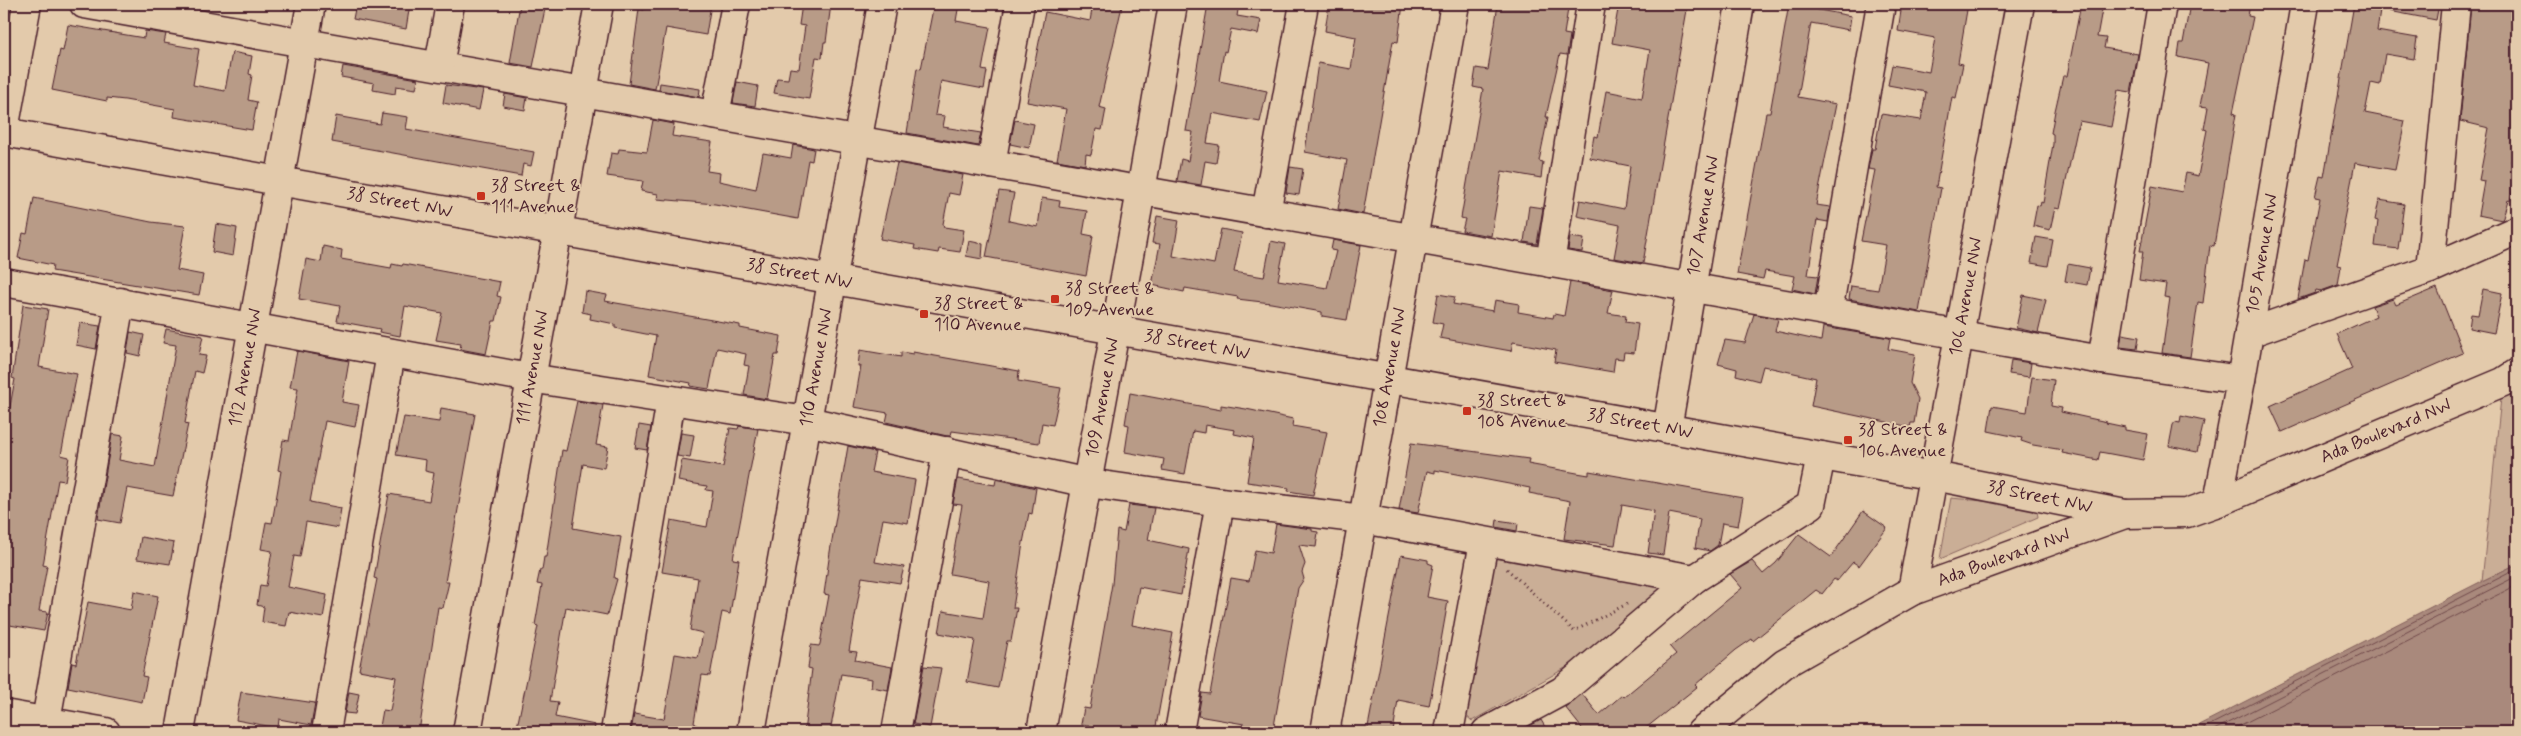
<svg xmlns="http://www.w3.org/2000/svg" width="2521" height="736" font-family="Mynerve,sans-serif">
	<rect width="100%" height="100%" fill="#e3caab"/>
	<filter id="ink" filterUnits="userSpaceOnUse"><feTurbulence type="fractalNoise" baseFrequency=".02" numOctaves="2"/><feDisplacementMap in="SourceGraphic" scale="10" xChannelSelector="R" yChannelSelector="G"/><feConvolveMatrix kernelMatrix="1 2 1 2 8 2 1 2 1" color-interpolation-filters="sRGB"/></filter>
	<g filter="url(#ink)">
		<g fill="#caae96" stroke="#8a6660">
			<polygon points="2517,390 2517,564 2482,581 2501,398"/>
			<polygon points="1951,498 2036,506 2038,517 1940,559"/>
			<polygon points="1499,550 1659,579 1662,591 1567,667 1472,721 1461,711 1486,560"/>
		</g>
		<polygon fill="#a9897b" stroke="#835f5b" points="2517,564 2517,732 2185,732 2482,581"/>
		<g fill="none" stroke-linecap="round" stroke-linejoin="round">
			<g stroke="#70494b" stroke-width="1">
				<polyline points="2196,732 2517,569"/>
				<polyline points="2210,732 2517,576"/>
				<polyline points="2227,732 2517,585"/>
			</g>
		</g>
		<g fill="#b89b87" stroke="#4a1f2b">
			<polygon points="356,4 410,4 406,29 353,19"/>
			<polygon points="520,4 546,4 533,67 510,63"/>
			<polygon points="645,4 711,4 706,35 666,28 655,89 629,84 639,9 644,10"/>
			<polygon points="802,4 831,4 826,42 824,42 822,58 816,57 809,99 774,93 777,78 788,79 790,68 799,69 805,26 799,25"/>
			<polygon points="934,4 959,4 956,21 990,27 982,70 987,71 984,89 941,81 935,115 945,116 943,127 981,133 978,146 907,133 917,68 921,69"/>
			<polygon points="1093,4 1122,6 1099,107 1106,109 1102,130 1096,129 1091,155 1086,154 1085,165 1057,160 1066,109 1027,102 1045,12 1090,21"/>
			<polygon points="1208,4 1239,4 1237,16 1261,20 1258,34 1231,29 1226,52 1224,51 1219,81 1267,91 1260,122 1212,113 1207,143 1219,145 1216,163 1205,161 1201,185 1177,181 1181,159 1188,161 1193,132 1186,131"/>
			<polygon points="1329,4 1403,4 1398,42 1393,41 1363,214 1338,209 1347,160 1305,152 1318,63 1351,69 1356,37 1325,31"/>
			<polygon points="1498,4 1536,4 1568,9 1564,34 1570,35 1567,55 1560,54 1546,117 1548,117 1539,161 1543,162 1541,178 1502,171 1491,236 1462,231 1465,219 1461,218 1483,89 1473,87 1476,68 1488,70"/>
			<polygon points="1619,4 1688,4 1643,263 1614,258 1620,225 1577,216 1580,200 1624,209 1630,166 1590,158 1594,136 1598,137 1606,91 1642,98 1650,50 1612,43"/>
			<polygon points="1789,4 1815,4 1814,9 1851,16 1849,30 1811,23 1798,97 1836,104 1816,205 1830,207 1828,222 1817,220 1808,275 1818,276 1815,294 1792,289 1795,276 1765,271 1763,279 1737,274 1766,113 1770,113"/>
			<polygon points="1902,4 1968,4 1958,63 1963,64 1956,98 1952,97 1936,187 1941,188 1919,312 1849,299 1851,286 1878,290 1886,245 1861,241 1875,170 1868,169 1872,149 1875,149 1881,114 1921,120 1926,92 1888,85 1892,65 1929,72 1935,38 1898,31"/>
			<polygon points="2081,4 2103,4 2097,37 2106,38 2104,48 2138,54 2131,92 2118,90 2111,127 2079,121 2060,209 2055,208 2050,230 2033,226 2037,205 2040,206 2041,202 2043,203 2053,144 2053,134 2051,133 2055,111 2063,76 2067,76"/>
			<polygon points="2190,4 2250,4 2248,16 2253,17 2233,113 2236,114 2214,246 2210,245 2203,303 2198,302 2190,357 2162,353 2170,298 2164,297 2166,284 2139,280 2143,251 2140,251 2152,186 2182,192 2186,173 2198,176 2207,130 2204,129 2208,107 2200,106 2208,63 2178,57 2180,43 2183,43"/>
			<polygon points="2354,4 2381,4 2377,31 2417,38 2414,59 2385,54 2380,85 2371,83 2365,113 2405,121 2395,170 2355,163 2343,224 2345,225 2337,265 2341,266 2338,285 2321,291 2316,290 2315,293 2298,299 2305,259 2308,260 2320,198 2315,197 2320,176 2324,177"/>
			<polygon points="2390,4 2439,4 2436,20 2389,11"/>
			<polygon points="2471,4 2517,4 2517,131 2511,162 2517,163 2517,187 2513,186 2510,201 2508,200 2502,220 2478,215 2484,181 2479,180 2489,128 2460,121"/>
			<polygon points="68,25 144,38 145,31 166,34 164,43 199,49 193,85 225,91 232,52 252,56 249,74 252,75 248,100 257,102 252,130 174,117 175,109 125,100 107,98 107,101 52,90 60,50 63,51"/>
			<polygon points="343,66 418,79 416,89 396,86 395,94 373,90 374,83 341,77"/>
			<polygon points="737,82 758,86 755,106 733,103"/>
			<polygon points="660,83 700,89 699,97 659,90"/>
			<polygon points="446,85 483,90 479,110 443,103"/>
			<polygon points="505,94 527,98 525,110 503,106"/>
			<polygon points="382,113 408,117 406,129 534,152 531,166 523,164 521,176 332,142 336,116 380,124"/>
			<polygon points="653,120 674,124 672,136 712,142 707,171 720,173 719,181 756,189 763,153 791,158 793,145 814,149 812,161 808,160 798,219 715,204 657,199 658,194 641,191 643,181 607,176 611,153 618,154 619,149 647,152"/>
			<polygon points="1015,120 1034,124 1029,148 1010,144"/>
			<polygon points="897,163 963,175 959,195 949,193 943,224 944,227 964,230 960,252 939,249 938,253 914,249 915,245 880,239"/>
			<polygon points="1290,167 1303,169 1299,195 1286,193"/>
			<polygon points="999,191 1014,193 1009,221 1038,227 1042,198 1060,201 1059,207 1087,211 1083,234 1093,236 1086,276 986,257"/>
			<polygon points="34,198 151,222 185,226 177,270 203,275 199,295 52,271 53,265 18,258 23,233 27,234"/>
			<polygon points="2379,200 2404,204 2398,249 2375,246 2378,221 2375,220"/>
			<polygon points="1529,206 1543,208 1537,244 1524,242"/>
			<polygon points="1157,216 1179,220 1173,256 1214,264 1221,229 1242,233 1234,272 1264,277 1271,241 1285,244 1278,280 1327,288 1336,251 1331,250 1333,240 1361,245 1347,320 1322,316 1322,312 1271,303 1237,299 1238,297 1185,288 1184,292 1152,285 1160,244 1152,243"/>
			<polygon points="216,224 237,228 233,256 212,252"/>
			<polygon points="1570,237 1584,239 1582,252 1568,250"/>
			<polygon points="2036,237 2053,240 2048,266 2031,263"/>
			<polygon points="969,241 983,244 982,259 966,256"/>
			<polygon points="323,246 342,250 341,259 391,268 392,264 402,266 403,264 500,282 497,296 501,297 496,321 493,321 486,354 460,349 461,344 436,340 442,313 405,306 400,336 379,332 380,329 337,321 340,306 299,299 306,259 321,262"/>
			<polygon points="2068,264 2090,268 2087,285 2065,281"/>
			<polygon points="1570,282 1613,290 1608,313 1626,316 1625,322 1638,324 1634,353 1624,352 1623,359 1615,358 1613,372 1554,362 1556,350 1513,342 1511,351 1440,338 1443,324 1433,322 1438,294 1455,297 1453,304 1493,311 1495,300 1519,304 1518,312 1553,318 1554,314 1564,316"/>
			<polygon points="2437,288 2463,353 2282,432 2270,406 2352,369 2337,334 2376,316 2372,306 2393,299 2396,305"/>
			<polygon points="2483,289 2502,293 2494,333 2469,328 2471,314 2478,315"/>
			<polygon points="585,291 607,295 605,301 740,325 740,328 781,336 778,355 775,355 767,399 744,395 749,366 744,365 746,354 717,348 709,389 690,386 691,383 649,375 656,336 615,328 615,324 590,319 591,314 582,312"/>
			<polygon points="2023,295 2046,300 2038,333 2016,328"/>
			<polygon points="23,305 48,309 39,367 77,374 61,455 69,457 65,481 58,480 43,565 47,566 39,611 48,612 44,631 4,624 4,439 15,379 12,378"/>
			<polygon points="1754,314 1778,319 1775,331 1821,341 1823,327 1890,338 1888,349 1915,354 1910,383 1918,399 1914,423 1911,423 1910,427 1811,406 1816,378 1763,366 1759,381 1736,375 1737,369 1718,364 1725,340 1745,343"/>
			<polygon points="80,323 100,326 96,349 76,345"/>
			<polygon points="166,329 203,336 199,355 206,356 202,373 195,371 185,423 188,424 173,496 127,488 120,523 98,519 112,434 123,436 119,460 155,467 176,345 163,343"/>
			<polygon points="130,332 144,335 140,356 127,353"/>
			<polygon points="2122,334 2139,337 2137,349 2120,347"/>
			<polygon points="860,350 901,357 901,352 913,354 913,352 1019,371 1018,381 1061,388 1053,425 1042,423 1039,443 952,431 951,436 947,436 886,422 888,413 854,407 861,366 858,366"/>
			<polygon points="297,351 349,361 342,402 359,405 355,427 325,421 310,502 341,508 338,528 306,522 300,557 294,556 288,587 327,595 323,618 289,612 286,626 262,622 264,607 257,605 260,585 266,586 272,551 261,549 266,522 272,523 281,471 278,470 283,440 289,441 298,388 290,387"/>
			<polygon points="2011,360 2031,363 2029,377 2009,374"/>
			<polygon points="2032,377 2054,380 2051,406 2062,408 2061,412 2107,422 2106,423 2125,427 2125,430 2148,434 2143,460 2100,452 2098,460 2062,453 2063,450 2033,445 2021,441 2022,438 1988,431 1992,406 2027,412"/>
			<polygon points="1130,393 1221,410 1221,405 1246,409 1293,419 1292,426 1327,432 1313,495 1288,491 1289,488 1247,482 1254,438 1234,434 1235,430 1205,425 1204,433 1193,431 1185,474 1162,470 1164,459 1125,452 1129,425 1125,424"/>
			<polygon points="577,401 603,405 596,445 608,447 604,468 583,464 573,528 621,537 614,578 617,579 607,615 566,607 550,701 558,702 555,717 595,725 594,732 516,732 538,626 535,625 542,585 537,584 540,570 542,570 544,557 546,557 562,450 566,451"/>
			<polygon points="441,408 475,414 445,582 449,582 443,608 438,607 419,732 379,732 383,710 390,711 396,677 359,670 377,579 374,578 389,494 429,501 434,473 425,471 426,460 396,455 404,417 439,422"/>
			<polygon points="2181,416 2204,421 2197,452 2169,446 2173,425 2175,422 2180,423"/>
			<polygon points="639,425 651,427 647,450 635,448"/>
			<polygon points="739,426 758,429 733,559 739,560 730,614 722,612 710,676 702,675 694,723 696,724 695,732 631,732 634,714 664,719 675,654 698,658 703,633 690,630 698,578 662,572 671,520 707,527 713,491 706,490 707,486 678,481 682,460 723,467 730,428 738,429"/>
			<polygon points="681,433 694,435 690,458 677,456"/>
			<polygon points="1411,443 1529,459 1528,464 1577,473 1589,475 1589,471 1743,498 1738,526 1722,523 1718,545 1710,551 1695,548 1700,519 1669,513 1663,555 1648,553 1654,511 1622,505 1615,545 1564,539 1570,501 1529,493 1530,488 1435,470 1435,473 1427,471 1418,513 1399,510"/>
			<polygon points="848,446 875,452 871,472 915,480 908,523 883,519 875,562 904,567 900,583 862,577 849,651 857,652 855,660 892,667 888,690 871,687 872,679 841,674 830,732 804,732 812,669 808,668 811,645 819,646 820,644 829,595 824,594 830,552"/>
			<polygon points="958,479 995,485 996,479 1036,488 1032,514 1029,513 1023,543 1013,608 1017,608 1011,641 1007,641 998,688 967,682 975,640 939,633 943,611 983,618 989,581 950,574 962,505 953,504"/>
			<polygon points="1129,505 1154,508 1148,540 1189,549 1181,595 1139,587 1132,625 1173,633 1155,732 1088,732 1089,725 1081,724 1084,708 1090,709 1112,584 1117,530 1124,532"/>
			<polygon points="1863,511 1887,528 1859,566 1853,562 1837,581 1834,579 1822,594 1816,590 1753,641 1752,639 1736,650 1695,685 1697,687 1641,732 1585,732 1565,707 1582,694 1599,715 1622,695 1624,697 1676,654 1670,647 1742,588 1730,574 1752,561 1763,574 1776,563 1799,534 1831,557"/>
			<polygon points="1497,520 1518,523 1517,531 1496,527"/>
			<polygon points="1276,524 1312,529 1312,531 1318,532 1316,547 1299,545 1305,564 1302,572 1304,579 1298,588 1273,732 1242,732 1244,724 1198,716 1202,693 1210,694 1231,578 1249,581 1255,550 1271,553"/>
			<polygon points="141,537 174,543 170,564 137,559"/>
			<polygon points="1401,555 1428,560 1428,563 1433,565 1427,597 1448,601 1433,686 1429,706 1398,700 1393,732 1367,732"/>
			<polygon points="134,591 158,596 142,676 147,677 142,702 68,687 72,663 76,664 88,602 131,610"/>
			<polygon points="924,666 941,668 930,727 913,724"/>
			<polygon points="241,692 315,703 311,725 279,719 278,728 236,720"/>
			<polygon points="349,692 359,694 355,714 345,713"/>
			<polygon points="1541,720 1548,732 1526,732 1524,729"/>
		</g>
		<g fill="none" stroke-linecap="round" stroke-linejoin="round">
			<defs>
				<g id="minor">
					<polyline points="84,4 2102,360 2241,380"/>
					<polyline points="439,66 450,4"/>
					<polyline points="715,115 736,4"/>
					<polyline points="4,130 27,4"/>
					<path id="s1" d="M4 132 1934 476 2125 514"/>
					<polyline points="991,164 1020,4"/>
					<polyline points="1266,213 1304,4"/>
					<polyline points="1550,263 1591,4"/>
					<polyline points="2430,269 2456,4"/>
					<polyline points="4,282 530,378 807,421 1088,483 1220,502 1363,519 1694,579"/>
					<polyline points="1828,312 1881,4"/>
					<polyline points="2249,333 2430,269 2517,230"/>
					<polyline points="2102,360 2162,4"/>
					<path id="s2" d="M1667 429 1740 4"/>
					<path id="s3" d="M2218 502 2241 380 2305 4"/>
					<path id="s4" d="M1912 591 2020 4"/>
					<polyline points="4,714 106,732"/>
					<polyline points="44,732 120,302"/>
					<path id="s5" d="M180 732 311 4"/>
					<polyline points="326,732 391,353"/>
					<path id="s6" d="M467 732 599 4"/>
					<polyline points="615,732 671,400"/>
					<path id="s7" d="M751 732 882 4"/>
					<polyline points="896,732 947,451"/>
					<path id="s8" d="M1041 732 1141 191 1173 4"/>
					<polyline points="1179,732 1220,502"/>
					<path id="s9" d="M1325 732 1455 4"/>
					<polyline points="1449,732 1484,542"/>
					<polyline points="1486,732 1562,691 1694,579 1811,505 1821,456"/>
					<path id="s10" d="M1701 732 1784 664 1912 591 2125 514 2187 513 2218 502 2503 382 2517 373"/>
				</g>
			</defs>
			<use href="#minor" stroke="#4a1f2b" stroke-width="31"/>
			<polyline stroke="#4a1f2b" stroke-width="3" stroke-dasharray="1 4" stroke-linecap="butt" points="1507,569 1574,631 1627,604"/>
			<use href="#minor" stroke="#e3caab" stroke-width="28"/>
		</g>
	</g>
	<g fill="#c8321e" stroke="#e3caab" stroke-width="2">
		<rect x="476" y="191" width="10" height="10" rx="2.5"/>
		<rect x="1050" y="294" width="10" height="10" rx="2.5"/>
		<rect x="919" y="309" width="10" height="10" rx="2.5"/>
		<rect x="1462" y="406" width="10" height="10" rx="2.5"/>
		<rect x="1843" y="435" width="10" height="10" rx="2.5"/>
	</g>
	<g text-anchor="middle" dominant-baseline="central" stroke-width="4" stroke-linejoin="round" paint-order="stroke">
		<g font-size="18" fill="#4a1f2b" stroke="#e3caab" text-anchor="start">
			<text x="491" y="186">38 Street &amp;<tspan x="491" dy="21">111 Avenue</tspan></text>
			<text x="1065" y="289">38 Street &amp;<tspan x="1065" dy="21">109 Avenue</tspan></text>
			<text x="934" y="304">38 Street &amp;<tspan x="934" dy="21">110 Avenue</tspan></text>
			<text x="1477" y="401">38 Street &amp;<tspan x="1477" dy="21">108 Avenue</tspan></text>
			<text x="1858" y="430">38 Street &amp;<tspan x="1858" dy="21">106 Avenue</tspan></text>
		</g>
		<g font-size="18" fill="#4a1f2b" stroke="#e3caab">
			<text stroke="none"><textPath href="#s1" startOffset="402">38 Street NW</textPath></text>
			<text stroke="none"><textPath href="#s2" startOffset="216">107 Avenue NW</textPath></text>
			<text stroke="none"><textPath href="#s3" startOffset="252">105 Avenue NW</textPath></text>
			<text stroke="none"><textPath href="#s1" startOffset="808">38 Street NW</textPath></text>
			<text stroke="none"><textPath href="#s4" startOffset="299">106 Avenue NW</textPath></text>
			<text stroke="none"><textPath href="#s1" startOffset="1212">38 Street NW</textPath></text>
			<text stroke="none"><textPath href="#s5" startOffset="370">112 Avenue NW</textPath></text>
			<text stroke="none"><textPath href="#s6" startOffset="370">111 Avenue NW</textPath></text>
			<text stroke="none"><textPath href="#s7" startOffset="370">110 Avenue NW</textPath></text>
			<text stroke="none"><textPath href="#s9" startOffset="370">108 Avenue NW</textPath></text>
			<text stroke="none"><textPath href="#s8" startOffset="340">109 Avenue NW</textPath></text>
			<text stroke="none"><textPath href="#s1" startOffset="1662">38 Street NW</textPath></text>
			<text stroke="none"><textPath href="#s10" startOffset="758">Ada Boulevard NW</textPath></text>
			<text stroke="none"><textPath href="#s1" startOffset="2068">38 Street NW</textPath></text>
			<text stroke="none"><textPath href="#s10" startOffset="352">Ada Boulevard NW</textPath></text>
		</g>
	</g>
	<rect width="2521" height="736" fill="none" stroke="#e3caab" stroke-width="20"/>
	<rect x="10" y="10" width="2501" height="716" fill="none" stroke="#4a1f2b" stroke-width="2" filter="url(#ink)"/>
</svg>
